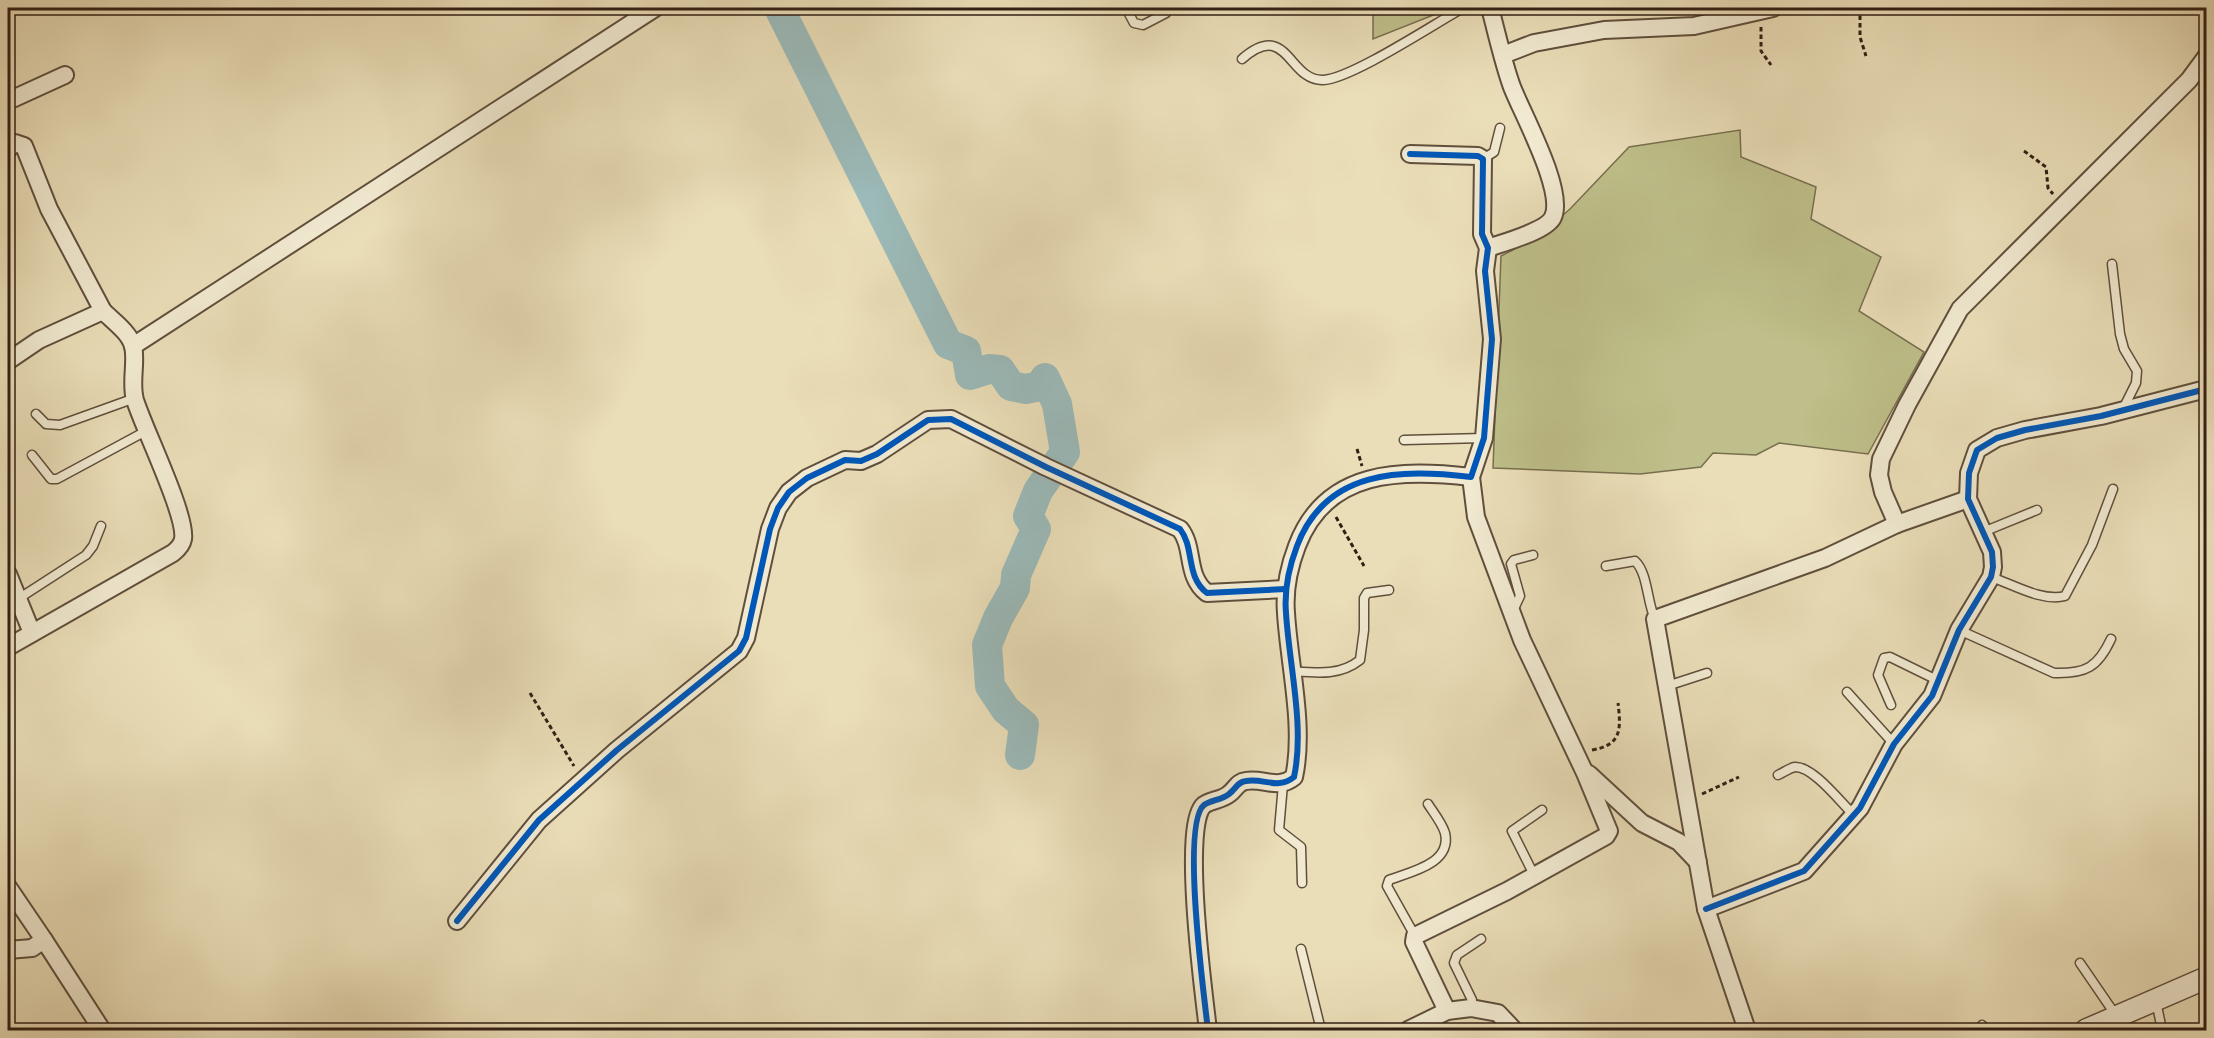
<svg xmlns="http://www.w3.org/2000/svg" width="2214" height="1038" font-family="'IM FELL Great Primer',serif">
	<rect width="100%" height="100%" fill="#eadeb8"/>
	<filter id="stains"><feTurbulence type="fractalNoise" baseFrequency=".00333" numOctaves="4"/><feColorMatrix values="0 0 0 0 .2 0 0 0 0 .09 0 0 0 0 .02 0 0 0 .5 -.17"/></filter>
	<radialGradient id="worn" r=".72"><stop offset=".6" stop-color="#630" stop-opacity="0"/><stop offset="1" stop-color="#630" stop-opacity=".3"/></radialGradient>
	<g fill="#bebf8a" stroke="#786f4f" stroke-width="1.5">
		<polygon points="1373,8 1451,8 1373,39"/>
		<polygon points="1740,130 1741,157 1816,187 1811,219 1881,257 1859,311 1924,352 1868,454 1779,443 1756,455 1713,453 1701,467 1640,474 1493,468 1501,256 1535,239 1570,209 1629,147"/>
	</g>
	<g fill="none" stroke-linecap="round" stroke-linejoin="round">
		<polyline stroke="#9bbab9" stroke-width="30" points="779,8 948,344 966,351 970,375 989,369 1000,370 1011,386 1026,389 1040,386 1045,378 1057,404 1065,452 1038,491 1028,516 1036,529 1016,575 1015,588 998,618 987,645 990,686 1006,710 1024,725 1020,755"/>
		<defs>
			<g id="service">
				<polyline points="1126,8 1134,23 1143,25 1166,13"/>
				<path d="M1242 59C1288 19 1288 81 1323 80 1351 79 1434 24 1463 8"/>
				<polyline points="1483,159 1494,152 1500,128"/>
				<polyline points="2112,264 2120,334 2124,349 2137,371 2136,383 2123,409"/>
				<polyline points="36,414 46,424 60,425 135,398"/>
				<polyline points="1404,440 1484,438"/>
				<polyline points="32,455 51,479 57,479 146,431"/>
				<polyline points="1983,532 2037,510"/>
				<path d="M1606 566 1635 561C1648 573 1647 603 1655 619"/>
				<path d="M1991 577C2012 584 2042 602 2065 596L2092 545 2113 489"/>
				<polyline points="18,599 86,555 93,546 101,526"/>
				<polyline points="1512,613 1520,596 1511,564 1514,560 1533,555"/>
				<path d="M1959 630 2054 673C2086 674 2098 667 2111 639"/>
				<path d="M1291 671C1317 673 1340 676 1360 660L1364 630V598L1367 593 1389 590"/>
				<polyline points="1667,686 1707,673"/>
				<polyline points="1847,692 1894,744"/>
				<polyline points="1891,705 1878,675 1884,658 1890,657 1937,680"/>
				<path d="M1778 775C1783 773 1789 768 1795 767 1813 766 1841 803 1854 815"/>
				<polyline points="1283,784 1279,830 1301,847 1302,883"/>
				<polyline points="1534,875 1512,831 1542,810"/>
				<path d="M1415 936 1387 886 1389 880C1410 872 1452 864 1445 833 1442 823 1433 812 1428 804"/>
				<polyline points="1301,949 1321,1030"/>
				<polyline points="2080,963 2117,1017"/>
				<polyline points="2156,1001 2162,1030"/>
				<polyline points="1471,1008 1472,1000 1454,963 1457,955 1481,939"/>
				<polyline points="1982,1025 1986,1030"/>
			</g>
			<g id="minor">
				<polyline points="1503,55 1534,43 1604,30 1694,26 1773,8"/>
				<polyline points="8,101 65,75"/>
				<polyline points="8,149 15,143 24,146 49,209 103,311"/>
				<path d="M1488 248C1502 243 1547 231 1553 217 1565 191 1523 115 1512 87 1503 62 1497 34 1490 8"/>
				<polyline points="133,346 655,8"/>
				<path d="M8 361 39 340 103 311C113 321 129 332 133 346 137 362 130 382 135 400 144 429 187 516 183 539 182 545 178 549 173 553L8 647"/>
				<polyline points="1897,524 1883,492 1879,475 1881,459 1907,405 1960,309 2189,80 2206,57"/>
				<polyline points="8,574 32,633"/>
				<polyline points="1589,774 1642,823 1679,842 1698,862"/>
				<polyline points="8,887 44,940 32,948 8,950"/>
				<polyline points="1706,909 1804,871 1860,808 1894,744 1932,696 1959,630 1991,577 1993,567 1992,552 1968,499 1969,473 1977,450 1997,438 2025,430 2101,416 2206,389"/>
				<path d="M457 921 539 820 617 750 739 651 746 638 770 529 778 508 789 492 807 478 845 460 861 461 877 454 928 420 951 419 1046 467 1180 529C1195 548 1185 576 1207 593L1286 589"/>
				<polyline points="44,940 102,1030"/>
				<polyline points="1447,1011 1414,942 1415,936 1507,891 1606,836 1609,831 1585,773 1522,640 1476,517 1471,477"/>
				<path d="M1208 1030C1204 996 1181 824 1204 805 1211 800 1222 800 1229 794 1236 789 1237 782 1246 781 1264 778 1278 790 1294 777 1305 727 1289 664 1286 613 1284 589 1289 567 1297 546 1326 469 1401 469 1471 477L1484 438 1492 339 1485 271 1488 248 1482 234 1483 159 1478 156 1410 154"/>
				<polyline points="1408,1030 1447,1011 1471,1008 1498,1013 1514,1030"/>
				<polyline points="1747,1030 1706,909 1655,619 1825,558 1897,524 1968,499"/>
			</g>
			<polyline id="tertiary" points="2086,1030 2206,978"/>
		</defs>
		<use href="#service" stroke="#604f3d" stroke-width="11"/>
		<use href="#minor" stroke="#604f3d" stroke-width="20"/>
		<use href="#tertiary" stroke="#604f3d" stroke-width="24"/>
		<g stroke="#321f14" stroke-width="3" stroke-dasharray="4.5 3" stroke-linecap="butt">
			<polyline points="1860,8 1860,37 1866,56"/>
			<polyline points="1761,27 1761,51 1771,65"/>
			<polyline points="2024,151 2046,167 2048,188 2053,194"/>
			<polyline points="1357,449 1362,466"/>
			<polyline points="1336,517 1364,566"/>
			<polyline points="530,693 574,766"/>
			<path d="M1592 750C1622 745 1621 729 1618 703"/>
			<polyline points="1702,794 1739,777"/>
		</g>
		<use href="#service" stroke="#f1ead1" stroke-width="8"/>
		<use href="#minor" stroke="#f1ead1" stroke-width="16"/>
		<use href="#tertiary" stroke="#f1ead1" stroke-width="21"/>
		<defs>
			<g id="cycleway">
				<polyline points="1706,909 1804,871 1860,808 1894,744 1932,696 1959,630 1991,577 1993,567 1992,552 1968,499 1969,473 1977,450 1997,438 2025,430 2101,416 2206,389"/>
				<path d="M457 921 539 820 617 750 739 651 746 638 770 529 778 508 789 492 807 478 845 460 861 461 877 454 928 420 951 419 1046 467 1180 529C1195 548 1185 576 1207 593L1286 589"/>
				<path d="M1208 1030C1204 996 1181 824 1204 805 1211 800 1222 800 1229 794 1236 789 1237 782 1246 781 1264 778 1278 790 1294 777 1305 727 1289 664 1286 613 1284 589 1289 567 1297 546 1326 469 1401 469 1471 477L1484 438 1492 339 1485 271 1488 248 1482 234 1483 159 1478 156 1410 154"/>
			</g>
		</defs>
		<use href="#cycleway" stroke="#f1ead1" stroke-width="10"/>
		<use href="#cycleway" stroke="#0057b8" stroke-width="6"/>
	</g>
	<rect width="2214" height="1038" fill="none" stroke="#eadeb8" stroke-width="30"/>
	<rect x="9" y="9" width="2196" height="1020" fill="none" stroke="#321f14" stroke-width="3"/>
	<rect x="15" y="15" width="2184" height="1008" fill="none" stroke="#321f14" stroke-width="1.5"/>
	<rect width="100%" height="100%" filter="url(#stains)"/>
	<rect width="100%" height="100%" fill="url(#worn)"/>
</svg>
